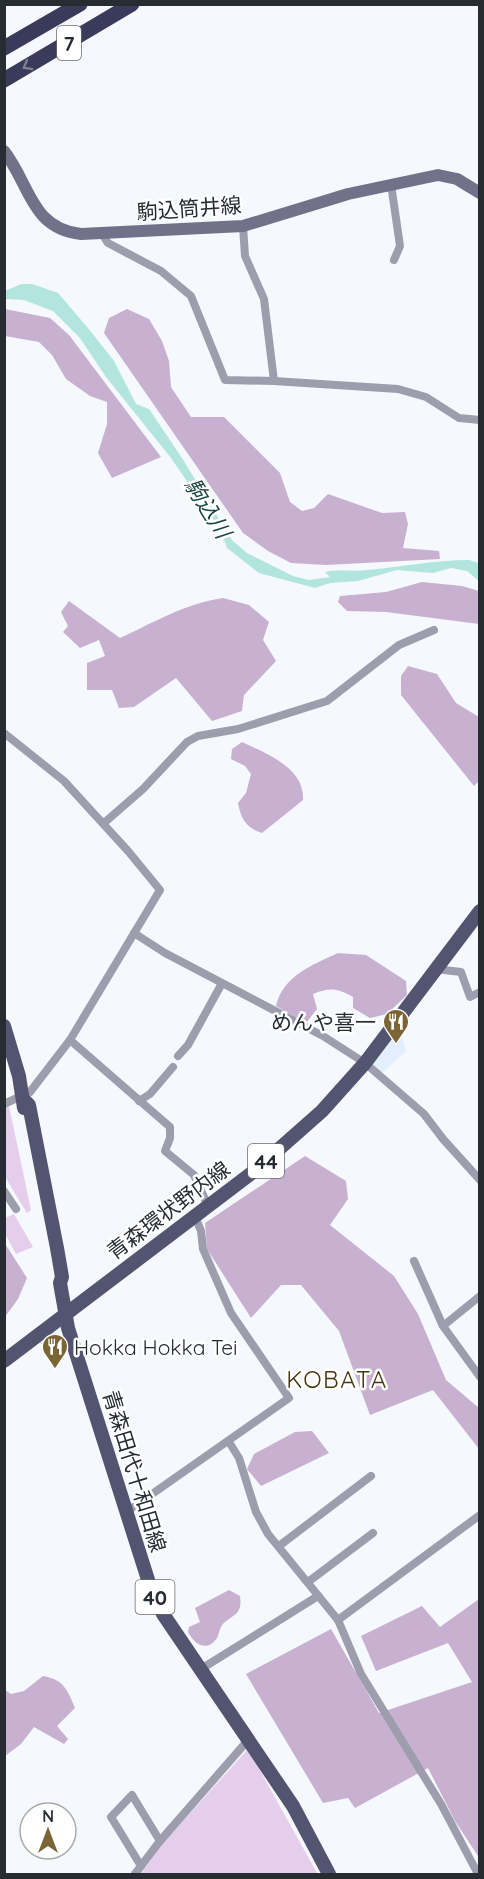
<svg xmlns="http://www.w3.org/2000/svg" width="484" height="1879" font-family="Quicksand,'Noto Sans JP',sans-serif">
	<rect width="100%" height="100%" fill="#f5f8fc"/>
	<polygon fill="#e3effd" points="395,1029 400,1032 406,1051 382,1073 370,1064"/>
	<g fill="#e4ceec">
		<polygon points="9,1106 31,1210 27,1213 5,1177 5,1107"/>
		<polygon points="14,1214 33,1247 16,1254 5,1234 5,1218"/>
		<polygon points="248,1749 317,1873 316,1874 141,1874 165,1841"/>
	</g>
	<g fill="#c8b0d1">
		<polygon points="5,309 50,318 69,335 161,457 112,478 98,453 107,424 107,402 90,396 66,379 52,355 39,342 5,336"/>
		<polygon points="127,309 149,319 162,341 169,361 171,387 191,417 224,417 280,473 290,502 302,511 314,508 328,494 382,513 405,512 408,524 403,548 439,551 440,559 326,565 291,563 268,551 243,533 104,333 109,318"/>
		<polygon points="422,582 462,586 479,591 479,624 386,612 347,611 338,602 340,596 386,592"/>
		<path d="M223 598 249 605 269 622 263 640 276 661 244 695 242 711 212 721 176 678 134 707 119 708 112 690H87V663L105 656 99 640 80 648 63 632 68 626 61 612 69 601 120 638C155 622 184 604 223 598Z"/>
		<polygon points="408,666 437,674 456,703 479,717 479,781 474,786 401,695 401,676"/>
		<path d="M242 742C267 754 305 768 303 800L262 833C246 828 241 819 238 803L246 793 251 774 245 766 231 759 232 749Z"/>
		<path d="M338 953 366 955 406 981 407 995 387 1014 370 1018 353 1008V997C338 988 329 987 313 994L317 1009 306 1023 276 1006C283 976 312 965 338 953Z"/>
		<polygon points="305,1156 346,1181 348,1199 330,1225 394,1276 418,1314 446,1380 479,1408 479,1449 433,1390 370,1415 339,1331 301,1285 281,1285 251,1318 207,1249 205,1223"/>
		<polygon points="4,1242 27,1278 18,1299 5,1317"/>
		<polygon points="312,1431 329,1453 261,1486 247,1469 254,1454 295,1432"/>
		<path d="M229 1590 240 1596C243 1616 232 1614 222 1625 219 1630 219 1634 217 1638 207 1653 194 1644 188 1632L189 1627 200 1622 195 1608Z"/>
		<polygon points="479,1599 479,1855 478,1856 455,1821 428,1768 355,1808 348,1798 323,1803 246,1674 331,1629 379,1713 472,1682 448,1643 376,1671 361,1636 422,1606 440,1627"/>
		<path d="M43 1676C64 1680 67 1689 75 1708L57 1726 68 1739 64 1744 34 1727 21 1744 5 1756V1690L11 1694 24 1691Z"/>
	</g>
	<path fill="#b1e5dd" d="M21 284H32L58 293 88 328 114 361 136 404 149 409 182 458 232 540 247 553 293 576 309 580 330 577 325 572C338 569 352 572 367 570 401 567 435 560 469 560L479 563V581L467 571 451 568 433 573 397 570 358 581 330 583 315 588 259 573 227 548 220 529 171 458 106 377 80 338 53 311 24 300 5 299V291Z"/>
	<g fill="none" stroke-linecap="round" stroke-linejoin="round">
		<g stroke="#9d9dae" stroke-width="8">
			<polyline points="391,184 400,246 394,260"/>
			<polyline points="243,226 245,256 264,299 274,381 398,389 426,397 459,418 480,420"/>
			<polyline points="102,234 108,243 161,271 191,296 225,380 274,381"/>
			<polyline points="4,733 64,781 128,851 160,890 70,1040 30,1092 4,1104"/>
			<polyline points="104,823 143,789 187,742 198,736 238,729 327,701 399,645 434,630"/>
			<polyline points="134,933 165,953 323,1036 365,1063 424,1114 443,1139 480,1180"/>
			<polyline points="435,969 461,972 470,997 480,992"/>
			<polyline points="70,1040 170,1127 170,1138 165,1151 194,1175 208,1206"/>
			<polyline points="178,1056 188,1045 221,985"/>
			<polyline points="139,1101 150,1094 173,1067"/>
			<polyline points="4,1191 16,1209"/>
			<polyline points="414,1261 443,1326 480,1377"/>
			<polyline points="443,1326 480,1296"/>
			<polyline points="229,1442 239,1458 256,1512 268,1534 338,1620 361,1674 441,1804 478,1874"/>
			<polyline points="125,1513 289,1398 231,1313 203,1249 201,1231 195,1216"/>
			<polyline points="279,1546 371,1476"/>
			<polyline points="308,1582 373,1533"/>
			<polyline points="338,1620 480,1515"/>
			<polyline points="201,1669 318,1596"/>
			<polyline points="141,1866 111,1817 132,1795 160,1841"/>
			<polyline points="135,1874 160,1841 249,1739"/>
		</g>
		<path stroke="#71728a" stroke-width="12" d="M4 151C30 184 31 229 81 234L243 226 348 194 438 175 457 179 480 193"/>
		<g stroke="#535470" stroke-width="14">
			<polyline points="4,1026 19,1076 24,1108"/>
			<polyline points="25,1101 29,1105 57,1248 62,1277 60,1283 68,1328 150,1586 163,1614 293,1806 329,1874"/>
			<polyline points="4,1361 253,1172 322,1111 365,1063 480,911"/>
		</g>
		<g stroke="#3a3a5a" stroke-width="15">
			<polyline points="4,48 80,4"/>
			<polyline points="4,80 132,4"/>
		</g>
	</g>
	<defs><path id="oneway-chevron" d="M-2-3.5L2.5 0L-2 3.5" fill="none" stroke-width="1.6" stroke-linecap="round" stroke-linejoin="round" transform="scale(1.5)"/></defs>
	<use stroke="#7f7f94" href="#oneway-chevron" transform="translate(27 66) rotate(150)"/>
	<defs>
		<symbol id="restaurant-pin" viewBox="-11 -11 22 30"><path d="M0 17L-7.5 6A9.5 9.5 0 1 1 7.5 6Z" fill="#7b6535" stroke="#fff"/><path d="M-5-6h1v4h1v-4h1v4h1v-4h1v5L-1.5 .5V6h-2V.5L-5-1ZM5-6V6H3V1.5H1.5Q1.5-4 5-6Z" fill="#fff"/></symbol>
	</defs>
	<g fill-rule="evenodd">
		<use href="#restaurant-pin" x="381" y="1007" width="30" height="40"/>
		<use href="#restaurant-pin" x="40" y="1332" width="30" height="40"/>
	</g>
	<g text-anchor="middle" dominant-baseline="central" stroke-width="5" stroke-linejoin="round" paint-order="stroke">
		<g fill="#fff" stroke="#686b70" stroke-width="1.5">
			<rect x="57" y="26" width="24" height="34" rx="4.5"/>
			<rect x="248" y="1144" width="36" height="34" rx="4.5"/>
			<rect x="135.5" y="1580" width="39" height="34" rx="4.5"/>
		</g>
		<g font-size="20" font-weight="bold" fill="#272c32">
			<text x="69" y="43">7</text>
			<text x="266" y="1161">44</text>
			<text x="155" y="1597">40</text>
		</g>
		<g font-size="21" fill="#272c32" stroke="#fff">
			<text transform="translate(189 208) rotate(-4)">駒込筒井線</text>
			<text transform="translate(168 1210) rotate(-37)">青森環状野内線</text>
			<text transform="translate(135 1471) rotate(73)">青森田代十和田線</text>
		</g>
		<g font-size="21" fill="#272c32" stroke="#fff" text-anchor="end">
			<text x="376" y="1022">めんや喜一</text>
			<text x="74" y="1347" text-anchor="start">Hokka Hokka Tei</text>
		</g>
		<g font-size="22" font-style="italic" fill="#194741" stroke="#fff">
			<text transform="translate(208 508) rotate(58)">駒込川</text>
		</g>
		<g font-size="24" letter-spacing="1.5" fill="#47360e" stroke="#fff">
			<text x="337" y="1379">KOBATA</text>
		</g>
	</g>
	<rect width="484" height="1879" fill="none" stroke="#272c32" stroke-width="12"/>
	<g transform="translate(48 1831)"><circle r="28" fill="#ffffff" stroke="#a9abad" stroke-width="1.5"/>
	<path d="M0-4.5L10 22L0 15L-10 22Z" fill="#7b6535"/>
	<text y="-9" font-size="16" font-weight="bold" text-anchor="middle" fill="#272c32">N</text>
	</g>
</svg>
